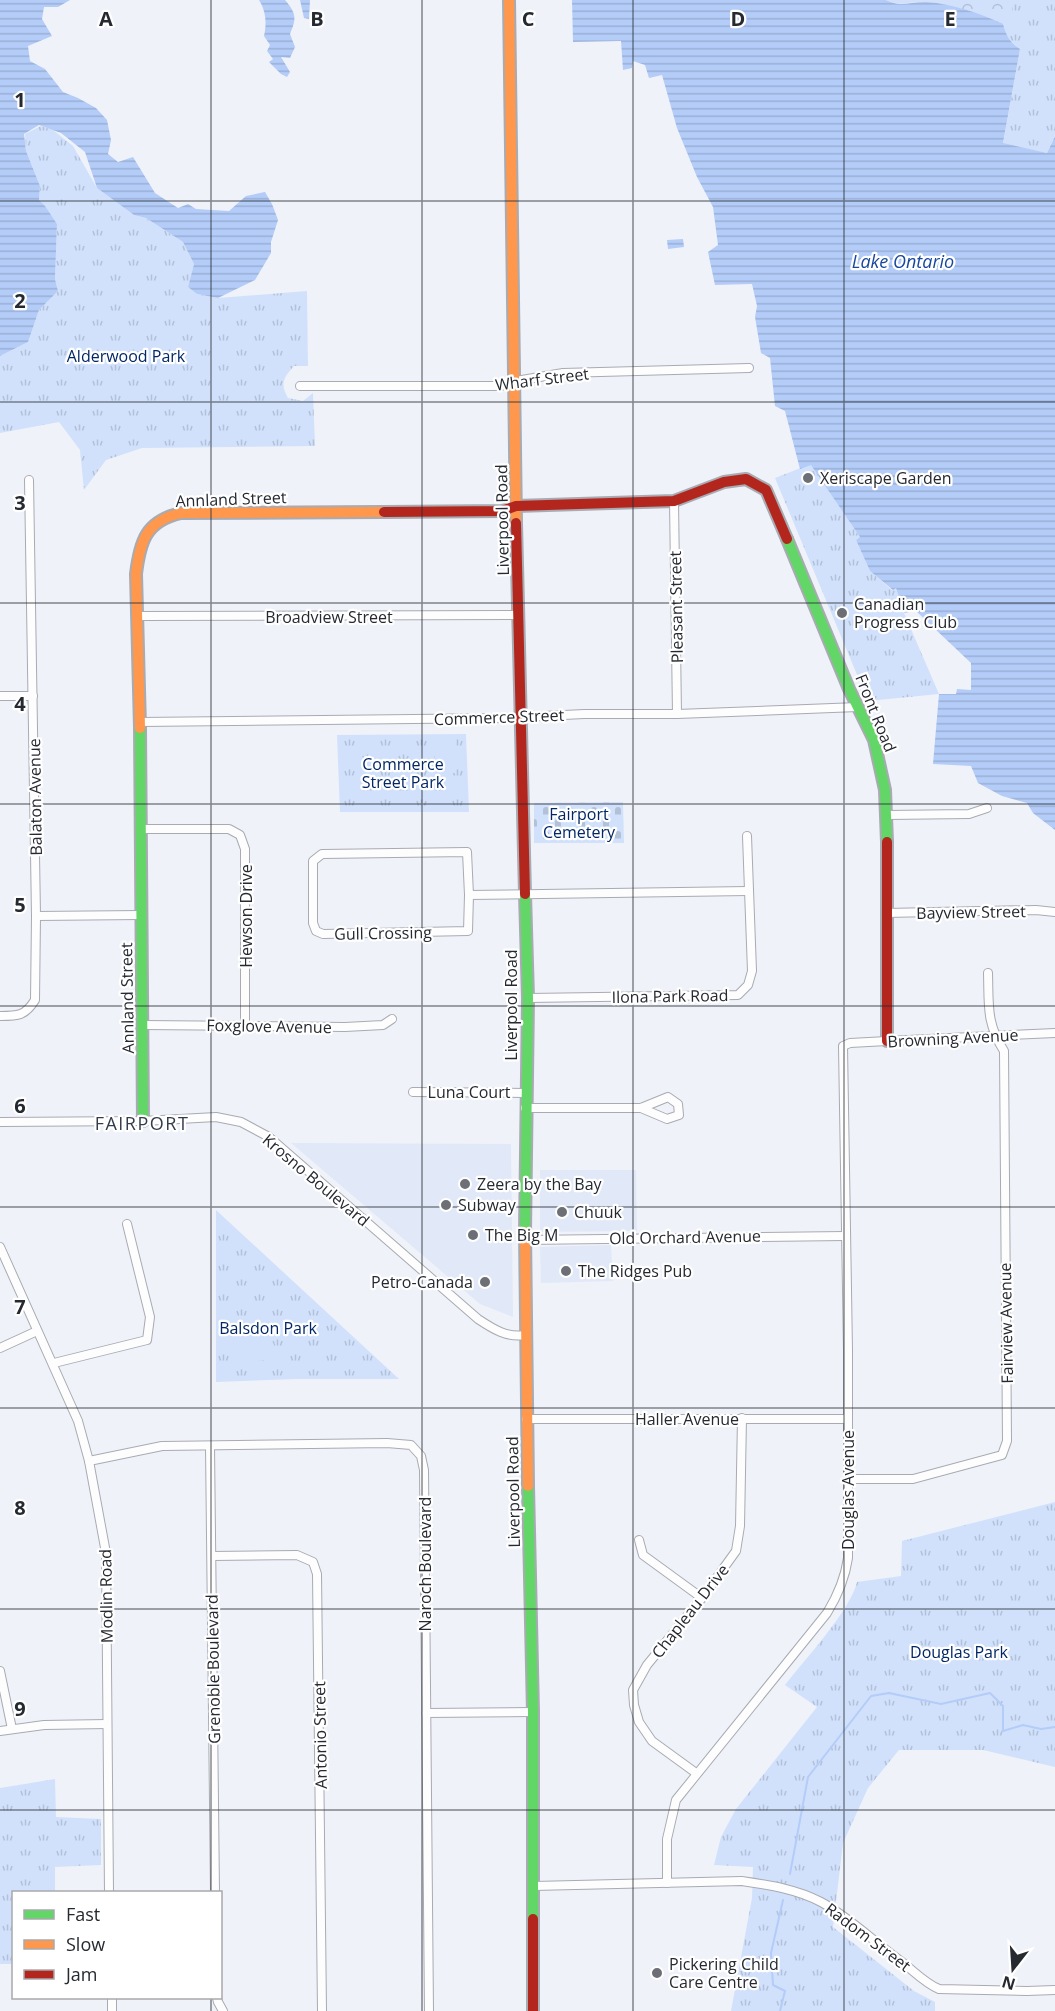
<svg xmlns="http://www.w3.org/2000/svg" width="1055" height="2011" font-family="'Open Sans',sans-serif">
	<defs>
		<pattern id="grass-tufts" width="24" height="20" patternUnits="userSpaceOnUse" patternTransform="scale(1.5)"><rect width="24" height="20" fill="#d1e1fc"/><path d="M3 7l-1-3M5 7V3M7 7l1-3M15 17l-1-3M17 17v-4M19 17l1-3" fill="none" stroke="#b3c1d8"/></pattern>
		<pattern id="forest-crowns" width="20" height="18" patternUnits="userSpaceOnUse" patternTransform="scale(1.5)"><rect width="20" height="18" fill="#d1e1fc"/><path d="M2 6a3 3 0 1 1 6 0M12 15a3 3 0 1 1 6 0" fill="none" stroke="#b3c1d8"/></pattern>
		<pattern id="cemetery-stones" width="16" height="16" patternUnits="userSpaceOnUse" patternTransform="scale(1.5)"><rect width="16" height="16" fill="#d1e1fc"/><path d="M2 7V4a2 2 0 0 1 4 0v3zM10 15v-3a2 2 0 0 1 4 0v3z" fill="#b3c1d8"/></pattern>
		<pattern id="water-rules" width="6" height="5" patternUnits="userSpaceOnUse" patternTransform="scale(1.5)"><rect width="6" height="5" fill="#b3ccf8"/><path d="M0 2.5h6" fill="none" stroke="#9aafd5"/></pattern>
	</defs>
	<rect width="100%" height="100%" fill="#eff2f9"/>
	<g fill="#e1e8f7">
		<polygon points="291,1143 511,1144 513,1317 480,1304"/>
		<polygon points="540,1170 636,1170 637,1231 540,1232"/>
		<polygon points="611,1245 613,1281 541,1283 540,1247"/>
	</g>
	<g fill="url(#grass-tufts)">
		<path d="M886 0H1055V135L1047 153 1003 144 1020 49C1008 41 1003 27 991 19 982 12 935 2 922 2 908 2 899 7 886 0Z"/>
		<path d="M41 126 53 130 73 146 97 188 134 215 146 218 183 242 194 264 188 287 197 294 218 298 307 291 308 366H294C283 378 280 384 288 398L303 401 313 393 315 446 142 448 106 460 84 490 80 450 59 422 0 433V356L28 342 39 310 58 291 55 279 57 224 39 200 40 186 26 151 25 134Z"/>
		<polygon points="811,464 860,537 856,540 870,571 892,590 896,588 904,613 939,694 868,701 775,478"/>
		<polygon points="466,734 469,812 340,812 337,735"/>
		<polygon points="216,1210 399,1379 297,1379 216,1382"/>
		<path d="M1055 1502V1767L983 1750H899L868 1788 843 1843 833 1927 914 1991 935 2002V2011H731L752 1898 753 1867 714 1865 721 1837 736 1809 817 1707 785 1685C805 1659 850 1611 857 1582L901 1576 902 1541Z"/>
		<polygon points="55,1779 56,1817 101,1819 101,1865 55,1867 55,1892 14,1892 13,1964 0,1964 0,1788"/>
	</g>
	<polygon fill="url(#forest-crowns)" points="927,0 1011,0 1013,13 1003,24 990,18 929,2"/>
	<polygon fill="url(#cemetery-stones)" points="623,802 624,843 534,843 534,803"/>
	<g fill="#d1e1fc">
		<polygon points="456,736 456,773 435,773 435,737"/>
		<path d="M244 1323C261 1324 268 1330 274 1345L269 1359 239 1364 233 1362 235 1332Z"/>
	</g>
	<g fill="url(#water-rules)">
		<polygon points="0,0 70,0 58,7 44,7 42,19 52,36 28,46 30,61 45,69 63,92 78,98 96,108 107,120 111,140 108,154 118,162 133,157 155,193 178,208 188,204 196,209 229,211 246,196 265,192 272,204 278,220 271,242 271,253 255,280 218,298 197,294 188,287 194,264 183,242 146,218 134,215 97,188 85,152 61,133 39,125 24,134 26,151 40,186 39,200 45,206 57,224 55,279 58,291 39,310 28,342 0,356"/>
		<path d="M259 0H285C296 13 297 18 290 34L295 47 290 58 281 57 290 72 287 77 281 74 269 62 273 59 267 51 270 45 264 36C267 24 266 11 259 0Z"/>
		<polygon points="300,0 310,0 309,19 304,18"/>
		<path d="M572 0H886C900 8 911 1 927 2 952 4 980 13 1003 24 1006 36 1010 42 1020 49L1003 143 1047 153 1055 136V830L1033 813 1027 803 1002 796 978 783 971 766 933 764 939 694H956L957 689 971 690V663L916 611 904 613 896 588 893 590 870 571 856 540 860 537 811 465 800 469 785 411 775 406 770 358 761 353 755 317 757 306 752 284 715 285 708 252 718 245 713 207 697 177 677 128 662 75 649 78 645 65 633 61 632 68 623 70 621 41 573 42Z"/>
		<polygon points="683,239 684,247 668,249 667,240"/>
	</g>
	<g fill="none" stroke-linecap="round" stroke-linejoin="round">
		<g stroke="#b3ccf8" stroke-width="2">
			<polyline points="790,1874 808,1777 871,1696 889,1693 941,1704 990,1693 1003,1706 1003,1731 1023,1725 1041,1729 1055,1727"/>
			<polyline points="780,2011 785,1991 773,1985 771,1953 783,1900"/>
		</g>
		<defs>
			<g id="street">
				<polyline points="300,386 501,386 516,381 563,373 749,368"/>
				<polyline points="674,501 677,714"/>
				<polyline points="139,616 519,615"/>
				<polyline points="0,696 33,696"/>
				<polyline points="140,722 504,718 584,714 677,714 858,707"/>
				<polyline points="887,815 969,814 987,808"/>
				<polyline points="141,829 229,829 240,835 245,849 245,1026"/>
				<polyline points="469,895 467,852 322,854 313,861 313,923 316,931 323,934 468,931 469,895 748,891"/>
				<polyline points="886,913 1036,910 1055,912"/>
				<polyline points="36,916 141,915"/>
				<polyline points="528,998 738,995 748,985 752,971 747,836"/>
				<path d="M0 1016C18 1016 25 1016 35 1000L36 916 29 480"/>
				<polyline points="143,1025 345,1027 383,1025 392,1019"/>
				<polyline points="413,1092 525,1093"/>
				<polyline points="525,1108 641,1108 668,1097 678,1104 679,1115 667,1119 641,1108"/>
				<path d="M0 1122 143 1121 216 1117 241 1122 269 1137 478 1319C493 1329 507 1338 525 1335"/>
				<polyline points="525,1240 845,1236"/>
				<polyline points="0,1247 78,1421 89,1461 106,1553 109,1892"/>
				<polyline points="0,1348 37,1331"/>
				<polyline points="54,1363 147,1340 150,1317 127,1224"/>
				<polyline points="526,1419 848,1419"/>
				<polyline points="210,1446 215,1892"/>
				<polyline points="89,1461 162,1446 387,1443 411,1445 421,1456 424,1470 429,2011"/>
				<path d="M849 1479H913L1002 1455 1007 1441 1004 1051C986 1023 989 1005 988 973"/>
				<polyline points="639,1540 643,1555 702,1598"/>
				<polyline points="212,1556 297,1555 313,1562 317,1574 322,2011"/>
				<polyline points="0,1671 12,1729"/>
				<polyline points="426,1713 533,1712"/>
				<polyline points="0,1731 44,1725 107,1724"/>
				<polyline points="696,1773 652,1741 639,1722 634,1705 633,1690 647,1665 702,1598 736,1551 740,1526 742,1418"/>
				<path d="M667 1883V1839L676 1800 827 1613C838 1595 845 1579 848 1558V1351L843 1046 850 1043 887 1041 1055 1033"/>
				<path d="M534 1886 742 1881C769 1885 797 1889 821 1902 849 1917 873 1941 898 1959 912 1969 924 1983 939 1989L1027 1991 1055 1990"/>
				<polyline points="112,1998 112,2011"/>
				<polyline points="217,1998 218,2002 223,2011"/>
			</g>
			<g id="fast">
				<polyline points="787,539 849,689 874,740 885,790 887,842"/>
				<polyline points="140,728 143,1121"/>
				<polyline points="525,1232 528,998 525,894"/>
				<polyline points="528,1486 533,1712 533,1919"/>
			</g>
			<g id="slow">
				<polyline points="509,0 516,523"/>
				<path d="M140 728 136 574C140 541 146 521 181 513L384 512"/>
				<polyline points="525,1232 528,1486"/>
			</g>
			<g id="jam">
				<polyline points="384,512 502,511 516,506 674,501 724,482 746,479 766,490 787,539"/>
				<polyline points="516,523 525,894"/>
				<polyline points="887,842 887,1041"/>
				<polyline points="533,1919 533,2011"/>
			</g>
		</defs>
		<use href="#street" stroke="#a8abb2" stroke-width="10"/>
		<use href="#fast" stroke="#a8abb2" stroke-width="14"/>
		<use href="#slow" stroke="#a8abb2" stroke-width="14"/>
		<use href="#jam" stroke="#a8abb2" stroke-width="14"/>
		<use href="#street" stroke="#fdfdfe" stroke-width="8"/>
		<use href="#fast" stroke="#63d668" stroke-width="10"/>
		<use href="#slow" stroke="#ff974d" stroke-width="10"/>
		<use href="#jam" stroke="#b3261e" stroke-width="10"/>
	</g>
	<path fill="none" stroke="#252930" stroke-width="1.5" stroke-opacity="0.55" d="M211 0V1892M422 0V2011M633 0V2011M844 0V2011M0 201H1055M0 402H1055M0 603H1055M0 804H1055M0 1006H1055M0 1207H1055M0 1408H1055M0 1609H1055M0 1810H1055M211 1998V2011"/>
	<g fill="#6c6f76" stroke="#fff" stroke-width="2">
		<circle cx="808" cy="478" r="6"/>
		<circle cx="842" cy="613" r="6"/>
		<circle cx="465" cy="1184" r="6"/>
		<circle cx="446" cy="1205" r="6"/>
		<circle cx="562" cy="1212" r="6"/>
		<circle cx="473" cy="1235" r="6"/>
		<circle cx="566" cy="1271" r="6"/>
		<circle cx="485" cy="1282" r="6"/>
		<circle cx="657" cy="1973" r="6"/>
	</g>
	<g text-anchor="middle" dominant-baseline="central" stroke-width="4.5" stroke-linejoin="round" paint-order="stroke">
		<g font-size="16" fill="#032766" stroke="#fff">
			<text x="126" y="356">Alderwood Park</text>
			<text x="403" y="764">Commerce<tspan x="403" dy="18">Street Park</tspan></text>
			<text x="579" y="814">Fairport<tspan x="579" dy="18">Cemetery</tspan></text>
			<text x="268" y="1328">Balsdon Park</text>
			<text x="959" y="1652">Douglas Park</text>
		</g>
		<g font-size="16" fill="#252930" stroke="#fff">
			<text transform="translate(542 379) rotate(-7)">Wharf Street</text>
			<text transform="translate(231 499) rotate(-2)">Annland Street</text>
			<text transform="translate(502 520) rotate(-91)">Liverpool Road</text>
			<text transform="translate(676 607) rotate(-91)">Pleasant Street</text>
			<text x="329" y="617">Broadview Street</text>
			<text transform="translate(876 713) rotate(68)">Front Road</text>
			<text transform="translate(499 717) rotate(-2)">Commerce Street</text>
			<text transform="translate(35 797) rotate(-91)">Balaton Avenue</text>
			<text transform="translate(971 912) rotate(-1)">Bayview Street</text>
			<text transform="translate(246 916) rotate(-90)">Hewson Drive</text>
			<text transform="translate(383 933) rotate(-1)">Gull Crossing</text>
			<text transform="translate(670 996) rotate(-1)">Ilona Park Road</text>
			<text transform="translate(127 998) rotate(-91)">Annland Street</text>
			<text transform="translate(511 1005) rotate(-90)">Liverpool Road</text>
			<text transform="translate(269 1026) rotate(1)">Foxglove Avenue</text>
			<text transform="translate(953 1038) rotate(-3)">Browning Avenue</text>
			<text x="469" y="1092">Luna Court</text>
			<text transform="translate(316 1180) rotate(40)">Krosno Boulevard</text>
			<text transform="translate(685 1237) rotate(-1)">Old Orchard Avenue</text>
			<text transform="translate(1006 1323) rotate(-91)">Fairview Avenue</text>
			<text x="687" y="1419">Haller Avenue</text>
			<text transform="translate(848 1490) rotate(-90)">Douglas Avenue</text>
			<text transform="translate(513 1492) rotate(-91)">Liverpool Road</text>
			<text transform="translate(425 1564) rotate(-90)">Naroch Boulevard</text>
			<text transform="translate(106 1596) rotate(-91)">Modlin Road</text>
			<text transform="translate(690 1611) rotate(-52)">Chapleau Drive</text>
			<text transform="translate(213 1669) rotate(-91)">Grenoble Boulevard</text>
			<text transform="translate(320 1735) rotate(-91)">Antonio Street</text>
			<text transform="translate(868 1937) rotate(37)">Radom Street</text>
		</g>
		<g font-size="16" fill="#252930" stroke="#fff" text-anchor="start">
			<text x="820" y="478">Xeriscape Garden</text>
			<text x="854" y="604">Canadian<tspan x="854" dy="18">Progress Club</tspan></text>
			<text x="477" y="1184">Zeera by the Bay</text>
			<text x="458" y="1205">Subway</text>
			<text x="574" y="1212">Chuuk</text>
			<text x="485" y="1235">The Big M</text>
			<text x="578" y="1271">The Ridges Pub</text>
			<text x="473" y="1282" text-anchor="end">Petro-Canada</text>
			<text x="669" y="1964">Pickering Child<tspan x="669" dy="18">Care Centre</tspan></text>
		</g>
		<g font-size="18" font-style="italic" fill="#18489d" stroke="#fff">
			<text x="903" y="261">Lake Ontario</text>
		</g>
		<g font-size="18" letter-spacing="1.5" fill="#343c4b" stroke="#fff">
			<text x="142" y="1123">FAIRPORT</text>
		</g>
	</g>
	<g font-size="20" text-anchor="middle" font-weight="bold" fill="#252930" stroke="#fff" stroke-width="4.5" stroke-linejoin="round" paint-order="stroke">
		<text x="106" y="26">A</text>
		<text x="317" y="26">B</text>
		<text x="528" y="26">C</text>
		<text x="738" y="26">D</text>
		<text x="950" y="26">E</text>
		<text x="20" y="107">1</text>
		<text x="20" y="308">2</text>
		<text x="20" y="510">3</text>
		<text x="20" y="711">4</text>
		<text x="20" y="912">5</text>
		<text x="20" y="1113">6</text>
		<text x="20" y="1314">7</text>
		<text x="20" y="1515">8</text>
		<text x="20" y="1716">9</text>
	</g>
	<rect x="12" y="1891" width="210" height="108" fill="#ffffff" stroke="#a8a9ac" stroke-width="1.5"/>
	<rect x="24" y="1910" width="30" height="9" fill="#63d668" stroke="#a8a9ac" stroke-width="1.5"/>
	<text x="66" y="1921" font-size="18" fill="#252930">Fast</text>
	<rect x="24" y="1940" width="30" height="9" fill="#ff974d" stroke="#a8a9ac" stroke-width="1.5"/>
	<text x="66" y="1951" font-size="18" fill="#252930">Slow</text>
	<rect x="24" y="1970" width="30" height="9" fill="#b3261e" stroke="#a8a9ac" stroke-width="1.5"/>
	<text x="66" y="1981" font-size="18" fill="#252930">Jam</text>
	<g transform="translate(1013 1969) rotate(197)" stroke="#ffffff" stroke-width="4.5" paint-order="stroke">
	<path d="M0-4.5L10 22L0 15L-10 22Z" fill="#252930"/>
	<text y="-9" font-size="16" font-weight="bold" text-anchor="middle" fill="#252930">N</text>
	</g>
</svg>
